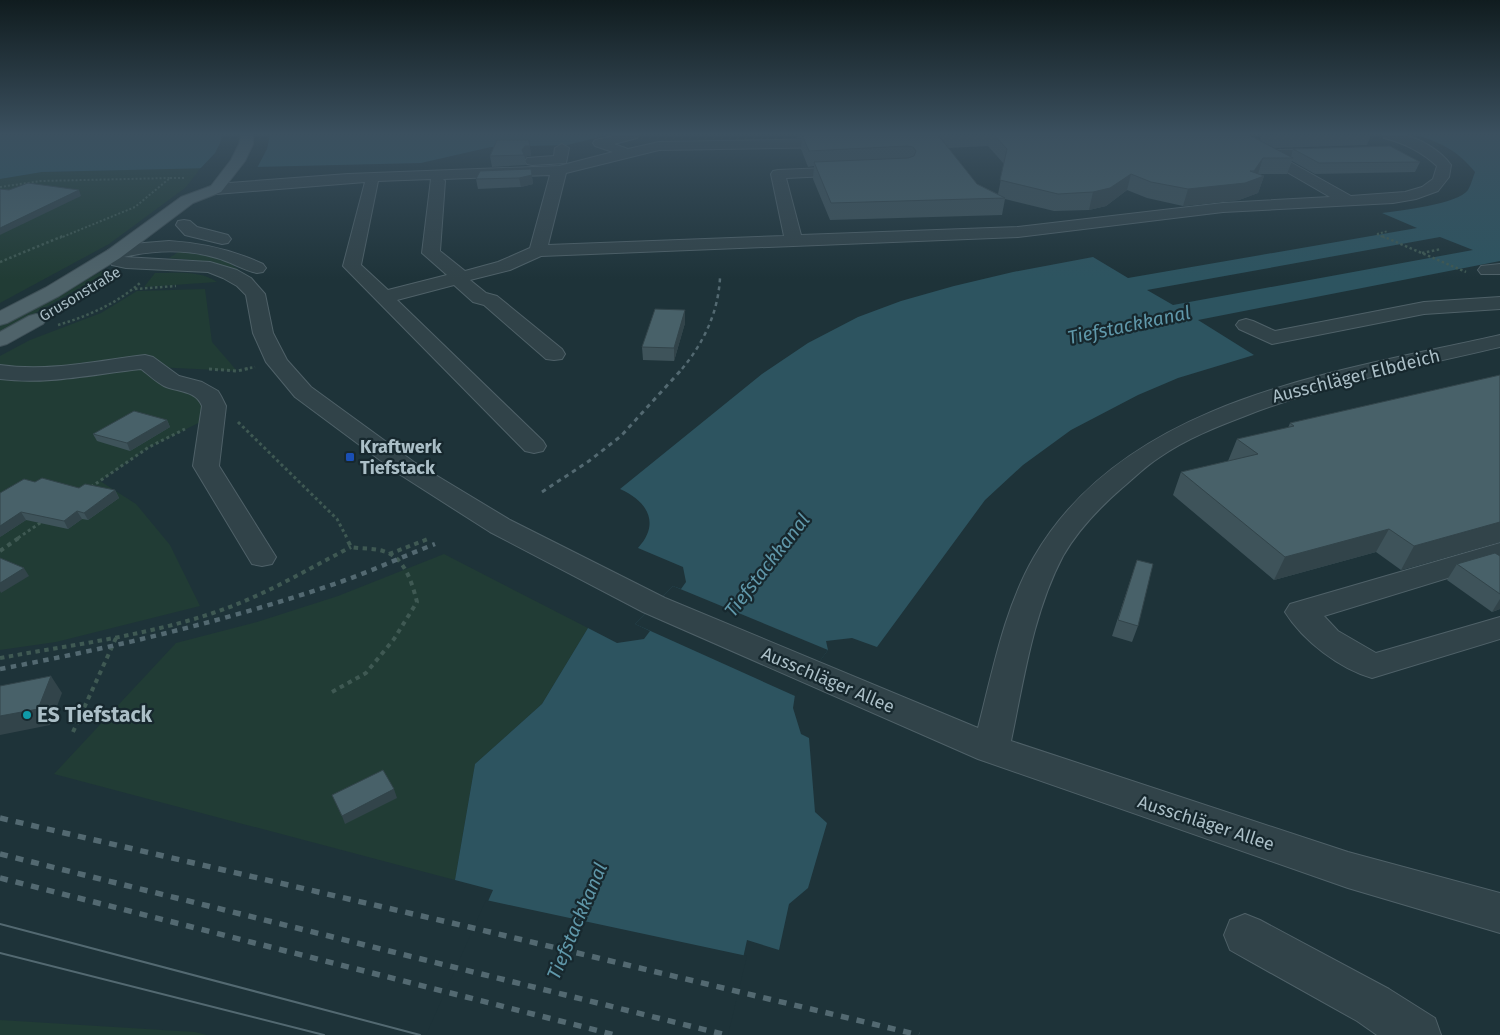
<svg xmlns="http://www.w3.org/2000/svg" width="1500" height="1035" font-family="'Fira Sans',sans-serif">
	<rect width="100%" height="100%" fill="#1e3339"/>
	<g fill="#213c35">
		<polygon points="201,168 185,188 109,244 0,303 0,179 42,172"/>
		<path d="M183 249C206 254 228 257 244 275L229 267 192 260 169 258Z"/>
		<polygon points="102,271 108,272 0,333 0,325"/>
		<path d="M155 273C175 273 201 270 217 282L144 287Z"/>
		<polygon points="205,289 212,342 237,371 155,367 194,387 213,416 149,447 100,481 136,504 170,545 200,606 56,642 0,650 0,356 30,340 101,313 137,291"/>
		<polygon points="444,554 588,628 542,704 475,764 455,880 54,774 176,643 257,622 338,596"/>
		<polygon points="0,1020 195,1032 207,1035 0,1035"/>
	</g>
	<g fill="#2d5460" fill-rule="evenodd">
		<polygon points="0,135 608,135 567,145 491,147 421,163 42,172 0,179"/>
		<path d="M1417 135H1500V261L1198 320 1254 355 1178 378 1138 395 1071 430 1023 465 985 500 877 647 852 638 826 641 828 650 795 695 793 708 801 734 809 738 815 812 827 823 808 888 789 904 779 950 747 940 726 1035H429L493 890 455 880 475 764 542 704 588 628 617 643 644 639 650 631 635 624 673 586 681 589 686 582 683 567 638 548C661 523 647 501 620 489L762 374 808 343 858 317 901 301 954 286 1013 272 1093 257 1128 278 1417 228 1382 213C1399 211 1458 204 1468 190 1471 185 1473 177 1475 172 1457 150 1443 144 1417 135ZM1440 237 1473 250 1173 305 1147 290Z"/>
	</g>
	<g fill="#1e3339">
		<polygon points="222,135 270,135 267,149 256,170 198,171 215,153 220,143"/>
		<polygon points="673,586 828,650 795,696 635,624"/>
		<polygon points="486,900 747,956 728,1035 426,1035"/>
	</g>
	<g fill="none" stroke-linecap="round" stroke-linejoin="round">
		<defs>
			<g id="minor">
				<path d="M618 135H638L637 138 614 144 628 149 659 142 840 139 847 143 840 147 659 150 566 173 548 245 784 236 771 174 773 171 778 170 850 167 855 168 857 171 855 174 850 175 786 178 801 235 1018 227 1223 203 1330 197 1261 157 1259 154 1266 150 1333 149 1335 152 1328 156 1283 158 1351 196 1405 192 1422 187 1433 179 1437 166C1422 152 1404 143 1384 138L1383 135C1389 135 1397 134 1403 135 1420 138 1441 151 1451 165L1449 177 1438 191 1416 199 1393 203 1223 212 1018 237 541 256 510 270 470 280 486 293 497 296 562 349 565 354 562 359 554 360 546 359 484 305 473 302 454 285 397 300 543 441 546 446 543 451 534 453 525 451 343 266 365 182 216 194 211 192 208 189 211 186 216 184 348 174 559 166 613 152 595 146 593 143 595 140ZM550 175 530 248 498 262 465 271 440 251 445 181 443 179ZM431 179 422 253 447 275 388 290 361 265 378 181Z"/>
				<polygon points="562,144 569,148 566,163 532,165 527,164 525,161 527,158 554,156 555,148"/>
				<polygon points="184,220 190,221 197,227 228,235 231,239 228,243 222,244 185,235 176,225 178,221"/>
				<path d="M169 241C203 243 233 250 263 264L266 268 263 272 257 273C243 270 231 262 217 258 187 249 154 250 124 257L210 262 237 270 251 278 265 294 273 333 287 360 311 387 414 462 510 520 665 598 978 728C993 670 1004 609 1034 557 1126 398 1338 372 1500 335V347C1414 367 1327 384 1245 416 1216 427 1186 439 1160 457 1146 466 1135 477 1122 488 1099 508 1078 530 1063 556 1033 613 1024 679 1011 741L1348 852 1500 893V933L1348 888 978 759 643 612 490 532 396 472 295 397 266 362 253 333 246 295 237 286 223 278 208 272 126 268 112 265 104 256 108 250 132 244Z"/>
				<polygon points="1500,264 1500,274 1481,274 1478,270 1481,266"/>
				<polygon points="1500,297 1500,309 1424,314 1272,344 1239,329 1236,325 1239,321 1246,319 1253,321 1275,331 1424,302"/>
				<path d="M145 355 153 357 179 376 202 382 218 391 221 396 226 406 219 466 276 557 272 564 262 566 252 564 193 466 202 406C196 390 177 392 164 386 156 382 148 374 141 369 93 374 48 385 0 379V365C49 372 96 361 145 355Z"/>
				<path d="M1500 543V562L1324 616 1338 631 1376 653 1500 617V639L1372 678C1340 669 1303 641 1285 612L1290 604Z"/>
				<polygon points="1245,914 1260,920 1389,989 1435,1018 1441,1035 1377,1035 1357,1021 1230,950 1224,935 1230,920"/>
			</g>
			<g id="major">
				<polygon points="241,135 253,135 253,144 245,161 221,192 193,203 120,258 59,296 7,323 0,325 0,311 45,288 108,250 181,197 211,186 231,160 239,144"/>
				<polygon points="36,314 43,316 46,320 43,324 7,344 0,346 0,332 29,316"/>
			</g>
		</defs>
		<use href="#minor" stroke="#4f6168" stroke-width="2"/>
		<use href="#major" stroke="#3e4f56" stroke-width="2"/>
		<g stroke="#3f5953" stroke-width="2" stroke-dasharray="2 2" stroke-linecap="butt">
			<polyline points="170,178 184,178"/>
			<polyline points="0,187 41,181 170,178 135,207 60,238"/>
			<polyline points="1377,234 1385,238"/>
			<polyline points="1377,234 1388,231"/>
		</g>
		<g stroke="#3f5953" stroke-width="2.5" stroke-dasharray="2.5 2.5" stroke-linecap="butt">
			<polyline points="1382,236 1466,272"/>
			<polyline points="1422,253 1441,249"/>
			<polyline points="0,262 63,236"/>
			<polyline points="135,289 176,286"/>
			<path d="M58 325C88 316 116 304 140 283"/>
			<polyline points="245,369 255,367"/>
		</g>
		<g stroke="#3f5953" stroke-width="3" stroke-dasharray="3 3" stroke-linecap="butt">
			<polyline points="209,369 237,371 251,368"/>
			<polyline points="238,422 337,519 347,538"/>
			<polyline points="91,487 149,447 185,429"/>
			<polyline points="18,538 43,521"/>
		</g>
		<g stroke="#3f5953" stroke-width="4" stroke-dasharray="4.5 4.5" stroke-linecap="butt">
			<polyline points="0,551 20,537"/>
			<polyline points="389,554 428,539"/>
			<path d="M0 658C71 645 144 636 213 613 262 597 306 570 351 547"/>
			<path d="M332 692 366 673 394 639 417 602C412 583 405 557 383 551 373 548 362 549 351 547L346 537"/>
			<polyline points="73,732 116,638"/>
		</g>
		<use href="#minor" fill="#314349" fill-rule="evenodd"/>
		<use href="#major" fill="#4f636a" fill-rule="evenodd"/>
		<g stroke="#536971" stroke-width="2">
			<polyline points="0,924 420,1035"/>
			<polyline points="0,953 324,1035"/>
		</g>
		<path stroke="#536971" stroke-width="2.5" stroke-dasharray="4 4" stroke-linecap="butt" d="M682 369C704 342 718 313 720 278"/>
		<polyline stroke="#536971" stroke-width="3" stroke-dasharray="4.5 4.5" stroke-linecap="butt" points="542,492 589,461 621,436 683,368"/>
		<path stroke="#536971" stroke-width="4.5" stroke-dasharray="5.5 5.5" stroke-linecap="butt" d="M0 669C116 647 231 620 343 581 374 570 404 556 435 544"/>
		<g stroke="#536971" stroke-width="5.5" stroke-dasharray="8 8" stroke-linecap="butt">
			<polyline points="0,818 469,927 919,1035"/>
			<polyline points="0,854 726,1035"/>
			<polyline points="0,878 615,1035"/>
		</g>
	</g>
	<g fill="#3e535a" fill-rule="evenodd">
		<path d="M796 135H1249L1260 140 1261 135H1371L1367 145 1275 148 1291 157 1293 149 1420 162 1415 172 1315 174 1292 161 1287 174H1259L1264 176 1258 193 1239 200 1183 206 1147 198 1127 190 1106 206 1089 210 1054 211 1005 199 1002 215 830 220 813 179 814 166 808 167 801 149 802 138H797ZM988 146 1004 164 998 194 977 184 948 148Z"/>
		<polygon points="529,140 531,156 527,156 525,158 526,165 492,167 490,156"/>
		<polygon points="531,169 533,184 521,187 478,189 476,179"/>
		<polygon points="685,323 674,361 643,360 642,347"/>
		<polygon points="1500,375 1500,542 1401,570 1376,552 1274,580 1173,495 1181,472 1228,461 1237,439 1288,428 1290,423"/>
		<polygon points="167,420 170,427 130,451 97,441 93,434"/>
		<polygon points="35,482 79,488 115,490 119,498 88,520 82,519 68,529 26,520 0,537"/>
		<polygon points="1500,556 1500,609 1492,612 1447,580 1457,564"/>
		<polygon points="1137,560 1138,626 1132,642 1112,636"/>
	</g>
	<g fill="#32444a">
		<polygon points="529,140 531,156 527,156 525,158 524,155 522,150"/>
		<polygon points="1263,158 1258,174 1264,176 1258,193 1239,200 1183,206 1188,189 1251,181 1254,171"/>
		<polygon points="531,169 533,184 521,187 519,178"/>
		<polygon points="1131,174 1127,190 1106,206 1089,210 1093,192"/>
		<polygon points="79,190 81,196 0,235 0,228"/>
		<polygon points="685,310 685,323 674,361 674,348"/>
		<polygon points="167,420 170,427 130,451 127,443"/>
		<polygon points="115,490 119,498 88,520 84,513"/>
		<polygon points="77,511 82,519 68,529 64,521"/>
		<polygon points="21,512 26,520 0,537 0,526"/>
		<polygon points="1500,522 1500,542 1401,570 1414,546"/>
		<polygon points="1389,529 1376,552 1274,580 1285,557"/>
		<polygon points="24,568 29,576 1,593 0,591 0,583"/>
		<polygon points="1500,599 1500,609 1492,612"/>
		<polygon points="51,676 62,693 50,725 0,735 0,716"/>
		<polygon points="394,789 397,798 345,824 342,816"/>
	</g>
	<g fill="#486169" stroke="#32444a">
		<polygon points="802,135 938,135 977,184 1005,198 831,203 814,162 908,158 914,156 916,151 913,147 907,146 809,151"/>
		<polygon points="994,135 1249,135 1293,158 1263,158 1254,171 1250,171 1264,176 1245,183 1188,189 1151,182 1131,174 1110,188 1093,192 1058,194 1000,180 1007,149"/>
		<polygon points="497,140 529,140 530,146 525,146 522,150 524,155 490,156"/>
		<polygon points="1390,146 1420,162 1319,163 1293,149"/>
		<polygon points="531,169 532,175 519,178 476,179 480,171"/>
		<polygon points="28,183 79,190 0,228 0,189 9,190"/>
		<polygon points="655,309 685,310 674,348 642,347"/>
		<polygon points="1500,375 1500,522 1414,546 1389,529 1285,557 1181,472 1258,454 1237,439 1294,426 1290,423"/>
		<polygon points="134,411 167,420 127,443 93,434"/>
		<polygon points="42,478 79,488 85,484 115,490 84,513 77,511 64,521 21,512 0,526 0,493 24,479 35,482"/>
		<polygon points="1495,553 1500,556 1500,594 1457,564"/>
		<polygon points="0,558 24,568 0,583"/>
		<polygon points="1137,560 1153,564 1138,626 1118,620"/>
		<polygon points="51,676 38,709 0,716 0,686"/>
		<polygon points="383,770 394,789 342,816 332,795"/>
	</g>
	<linearGradient id="sky" x2="0" y2="1"><stop stop-color="#101c1f"/><stop offset="0.48" stop-color="#3b505f"/><stop offset="1" stop-color="#3b505f" stop-opacity="0"/></linearGradient>
	<rect width="1500" height="279" fill="url(#sky)"/>
	<rect fill="#1a4fb4" stroke="#17282e" stroke-width="2" x="345" y="452" width="10" height="10" rx="2.5"/>
	<circle fill="#0f9aa8" stroke="#17282e" stroke-width="2" cx="27" cy="715" r="5"/>
	<g text-anchor="middle" dominant-baseline="central" stroke-width="4.5" stroke-linejoin="round" paint-order="stroke">
		<g font-size="15" fill="#abbfc7" stroke="#17282e">
			<text transform="translate(80 294) rotate(-31)">Grusonstraße</text>
		</g>
		<g font-size="18" fill="#abbfc7" stroke="#17282e">
			<text transform="translate(1356 376) rotate(-14)">Ausschläger Elbdeich</text>
			<text transform="translate(828 680) rotate(23)">Ausschläger Allee</text>
			<text transform="translate(1206 823) rotate(18)">Ausschläger Allee</text>
		</g>
		<g font-size="18" font-weight="bold" fill="#abbfc7" stroke="#17282e" text-anchor="start">
			<text x="360" y="447">Kraftwerk<tspan x="360" dy="21">Tiefstack</tspan></text>
		</g>
		<g font-size="19" font-style="italic" fill="#6098aa" stroke="#17282e">
			<text transform="translate(1129 325) rotate(-12)">Tiefstackkanal</text>
			<text transform="translate(767 565) rotate(-52)">Tiefstackkanal</text>
			<text transform="translate(577 921) rotate(-67)">Tiefstackkanal</text>
		</g>
		<g font-size="21" font-weight="bold" fill="#abbfc7" stroke="#17282e" text-anchor="start">
			<text x="37" y="715">ES Tiefstack</text>
		</g>
	</g>
</svg>
